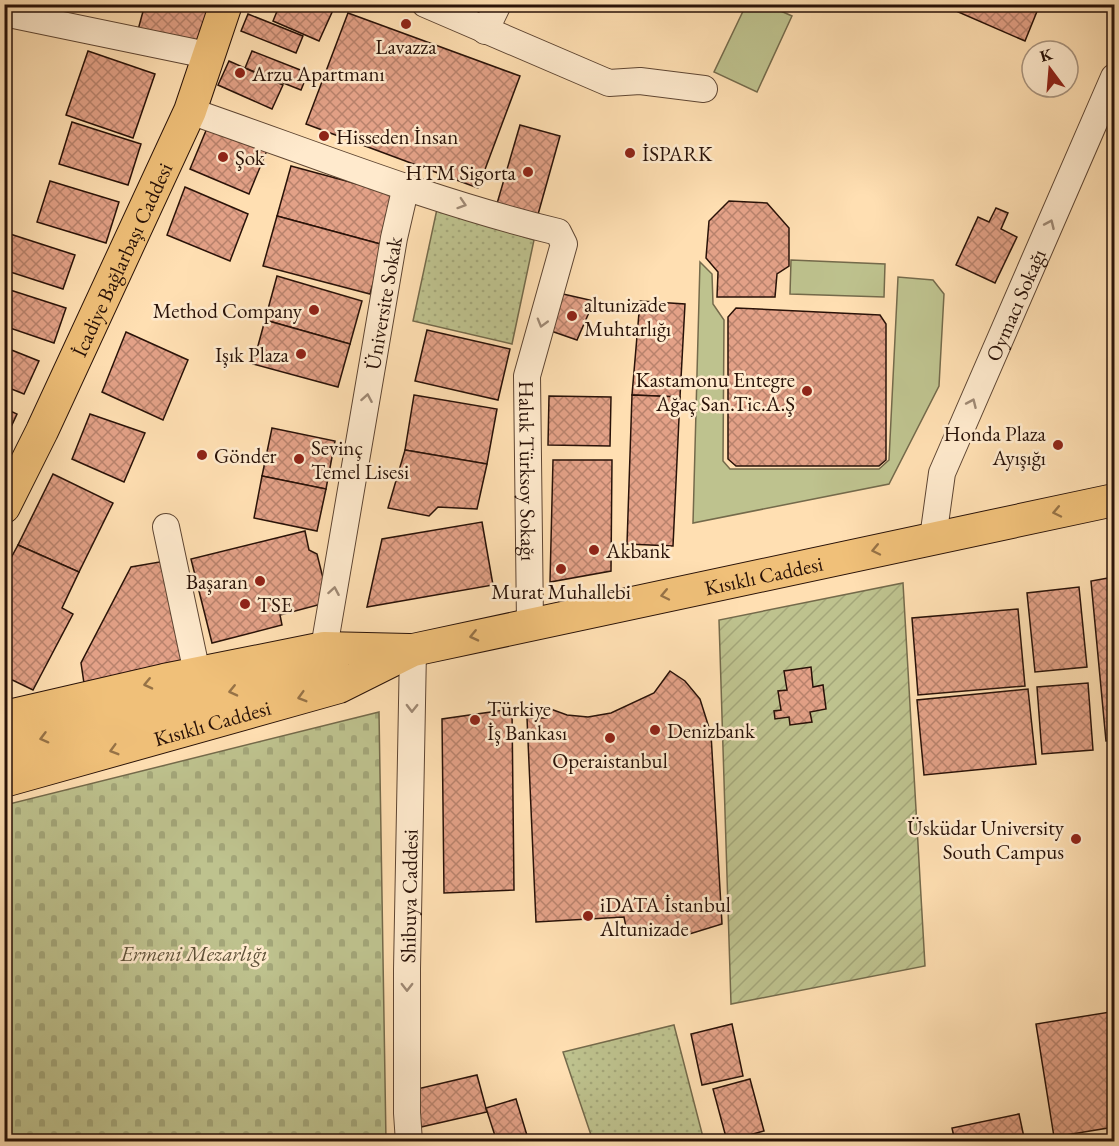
<svg xmlns="http://www.w3.org/2000/svg" width="1119" height="1146" font-family="'EB Garamond',serif">
	<defs>
		<pattern id="cemetery-stones" width="16" height="16" patternUnits="userSpaceOnUse" patternTransform="scale(1.5)"><rect width="16" height="16" fill="#bec28e"/><path d="M2 7V4a2 2 0 0 1 4 0v3zM10 15v-3a2 2 0 0 1 4 0v3z" fill="#a3a679"/></pattern>
		<pattern id="park-dots" width="8" height="8" patternUnits="userSpaceOnUse" patternTransform="scale(1.5)"><rect width="8" height="8" fill="#bec28e"/><path d="M2 2h.1M6 6h.1" fill="none" stroke="#a3a679" stroke-width="1.8" stroke-linecap="round"/></pattern>
		<pattern id="garden-furrows" width="10" height="10" patternUnits="userSpaceOnUse" patternTransform="scale(1.5)"><rect width="10" height="10" fill="#bec28e"/><path d="M-1 1l2-2M0 10L10 0M9 11l2-2" fill="none" stroke="#a3a679"/></pattern>
		<pattern id="building-cross-hatch" width="8" height="8" patternUnits="userSpaceOnUse" patternTransform="scale(1.5)"><rect width="8" height="8" fill="#e3a187"/><path d="M0 0l8 8M0 8l8-8" fill="none" stroke="#b8826c"/></pattern>
	</defs>
	<rect width="100%" height="100%" fill="#ffdfb2"/>
	<filter id="stains"><feTurbulence type="fractalNoise" baseFrequency=".00333" numOctaves="4"/><feColorMatrix values="0 0 0 0 .2 0 0 0 0 .09 0 0 0 0 .02 0 0 0 .5 -.17"/></filter>
	<radialGradient id="worn" r=".72"><stop offset=".6" stop-color="#630" stop-opacity="0"/><stop offset="1" stop-color="#630" stop-opacity=".3"/></radialGradient>
	<g fill="#bec28e" stroke="#746a4b" stroke-width="1.5">
		<polygon points="746,5 767,5 792,16 757,92 714,72"/>
		<polygon points="791,260 885,264 884,297 790,294"/>
		<polygon points="700,262 712,274 713,304 724,320 723,461 730,469 879,469 889,460 898,277 933,280 944,294 939,386 889,484 693,523"/>
	</g>
	<polygon fill="url(#cemetery-stones)" stroke="#746a4b" stroke-width="1.5" points="379,712 386,1141 5,1141 5,805"/>
	<g fill="url(#park-dots)" stroke="#746a4b" stroke-width="1.5">
		<polygon points="437,209 534,240 512,344 413,321"/>
		<polygon points="674,1025 704,1141 593,1141 563,1052"/>
	</g>
	<polygon fill="url(#garden-furrows)" stroke="#746a4b" stroke-width="1.5" points="903,583 925,966 731,1004 719,620"/>
	<g fill="url(#building-cross-hatch)" stroke="#291208" stroke-width="1.5">
		<polygon points="145,4 175,4 209,11 196,43 138,30"/>
		<polygon points="280,4 321,4 333,10 319,41 273,21"/>
		<polygon points="940,4 1040,4 1025,41"/>
		<polygon points="348,13 520,76 478,188 306,124"/>
		<polygon points="248,14 303,36 296,53 241,31"/>
		<polygon points="88,51 155,74 133,138 66,115"/>
		<polygon points="252,51 308,73 301,90 245,68"/>
		<polygon points="229,61 283,85 272,109 218,85"/>
		<polygon points="210,121 270,143 249,194 190,169"/>
		<polygon points="72,122 141,144 128,185 59,164"/>
		<polygon points="520,125 560,136 537,218 496,207"/>
		<polygon points="291,166 398,195 384,245 277,216"/>
		<polygon points="50,181 119,202 106,243 37,222"/>
		<polygon points="185,187 248,214 230,261 167,235"/>
		<polygon points="729,201 767,203 789,228 789,266 777,274 775,297 717,297 718,272 706,258 709,221"/>
		<polygon points="996,208 1008,213 1001,229 1017,237 995,283 956,265 978,217 989,222"/>
		<polygon points="277,216 384,245 370,294 263,266"/>
		<polygon points="4,232 75,255 63,289 4,270"/>
		<polygon points="277,276 362,301 350,344 265,320"/>
		<polygon points="4,288 66,308 54,343 4,326"/>
		<polygon points="563,294 594,301 577,340 551,331"/>
		<polygon points="640,301 685,304 680,397 632,395"/>
		<polygon points="736,308 880,315 886,324 886,460 879,466 736,466 728,459 728,317"/>
		<polygon points="265,320 350,344 338,387 253,364"/>
		<polygon points="427,330 510,349 498,400 415,381"/>
		<polygon points="126,332 188,360 163,420 102,392"/>
		<polygon points="4,347 39,361 24,394 4,386"/>
		<polygon points="414,395 497,409 487,464 405,450"/>
		<polygon points="632,395 680,397 673,546 627,544"/>
		<polygon points="549,396 611,397 610,446 548,445"/>
		<polygon points="4,408 17,414 4,442"/>
		<polygon points="90,414 145,433 124,482 72,459"/>
		<polygon points="272,428 335,441 326,489 262,476"/>
		<polygon points="405,450 487,464 477,509 438,507 429,516 388,508"/>
		<polygon points="553,460 612,460 611,571 550,582"/>
		<polygon points="53,474 113,503 79,572 18,545"/>
		<polygon points="262,476 326,489 317,531 254,518"/>
		<polygon points="482,522 493,585 367,607 382,539"/>
		<polygon points="305,531 309,550 317,554 329,602 280,615 282,625 212,643 191,559"/>
		<polygon points="18,545 79,572 62,608 73,614 33,690 4,676 4,571"/>
		<polygon points="165,561 186,668 85,690 81,663 131,567"/>
		<polygon points="1114,577 1114,740 1106,741 1091,581"/>
		<polygon points="1079,587 1087,667 1035,672 1027,593"/>
		<polygon points="1018,609 1025,686 918,695 912,618"/>
		<polygon points="811,667 813,687 823,685 826,709 810,712 812,722 790,725 789,717 775,719 774,711 781,710 778,691 787,690 784,671"/>
		<polygon points="670,671 685,681 700,699 711,734 722,924 683,936 627,932 624,917 536,922 527,718 547,718 548,708 567,715 588,717 611,713 654,693"/>
		<polygon points="1088,683 1093,750 1042,754 1037,687"/>
		<polygon points="1028,689 1036,764 924,775 917,700"/>
		<polygon points="512,709 514,890 444,893 442,719"/>
		<polygon points="1110,1012 1114,1041 1114,1127 1054,1137 1036,1024"/>
		<polygon points="732,1024 743,1076 702,1085 691,1034"/>
		<polygon points="477,1075 487,1112 421,1127 417,1089"/>
		<polygon points="750,1079 764,1131 727,1141 713,1089"/>
		<polygon points="516,1099 529,1142 497,1142 486,1108"/>
		<polygon points="1019,1114 1025,1142 955,1142 952,1128"/>
	</g>
	<g fill="none" stroke-linecap="round" stroke-linejoin="round">
		<defs>
			<g id="minor">
				<polyline points="425,4 609,83 640,81 704,89"/>
				<polyline points="4,13 207,55"/>
				<polyline points="485,31 498,4"/>
				<path id="s1" d="M190 111C312 153 433 202 558 232L564 244 527 376 530 623"/>
				<polyline points="166,527 197,673"/>
				<path id="s2" d="M933 538 942 473 1114 77"/>
				<path id="s3" d="M324 648 394 238 406 186"/>
				<path id="s4" d="M409 1142 407 1113V969L413 650"/>
			</g>
			<g id="major">
				<path id="s5" d="M4 507 42 431 190 111 226 4"/>
				<polyline points="4,717 164,680 324,648 409,650"/>
				<polyline points="4,749 177,703 333,668"/>
				<path id="s6" d="M4 781 339 687 413 650 1114 500"/>
			</g>
		</defs>
		<use href="#minor" stroke="#5e4532" stroke-width="28"/>
		<use href="#major" stroke="#291208" stroke-width="34"/>
		<use href="#minor" stroke="#ffeacd" stroke-width="26"/>
		<use href="#major" stroke="#f0c079" stroke-width="32"/>
	</g>
	<defs><path id="oneway-chevron" d="M-2-3.5L2.5 0L-2 3.5" fill="none" stroke-width="1.6" stroke-linecap="round" stroke-linejoin="round" transform="scale(1.5)"/></defs>
	<g stroke="#9f8974">
		<use href="#oneway-chevron" transform="translate(462 204) rotate(18)"/>
		<use href="#oneway-chevron" transform="translate(1050 224) rotate(-66)"/>
		<use href="#oneway-chevron" transform="translate(542 323) rotate(106)"/>
		<use href="#oneway-chevron" transform="translate(367 398) rotate(-80)"/>
		<use href="#oneway-chevron" transform="translate(972 403) rotate(-66)"/>
		<use href="#oneway-chevron" transform="translate(334 591) rotate(-80)"/>
		<use href="#oneway-chevron" transform="translate(412 708) rotate(91)"/>
		<use href="#oneway-chevron" transform="translate(407 987) rotate(90)"/>
	</g>
	<g stroke="#967246">
		<use href="#oneway-chevron" transform="translate(1057 512) rotate(168)"/>
		<use href="#oneway-chevron" transform="translate(876 550) rotate(168)"/>
		<use href="#oneway-chevron" transform="translate(665 595) rotate(168)"/>
		<use href="#oneway-chevron" transform="translate(474 636) rotate(167)"/>
		<use href="#oneway-chevron" transform="translate(148 684) rotate(167)"/>
		<use href="#oneway-chevron" transform="translate(233 691) rotate(167)"/>
		<use href="#oneway-chevron" transform="translate(302 697) rotate(164)"/>
		<use href="#oneway-chevron" transform="translate(44 738) rotate(165)"/>
		<use href="#oneway-chevron" transform="translate(114 750) rotate(164)"/>
	</g>
	<g fill="#8f2418" stroke="#ffeacd" stroke-width="2">
		<circle cx="406" cy="24" r="6"/>
		<circle cx="240" cy="73" r="6"/>
		<circle cx="324" cy="136" r="6"/>
		<circle cx="630" cy="153" r="6"/>
		<circle cx="223" cy="157" r="6"/>
		<circle cx="528" cy="172" r="6"/>
		<circle cx="314" cy="310" r="6"/>
		<circle cx="572" cy="316" r="6"/>
		<circle cx="301" cy="354" r="6"/>
		<circle cx="807" cy="391" r="6"/>
		<circle cx="1058" cy="445" r="6"/>
		<circle cx="202" cy="455" r="6"/>
		<circle cx="299" cy="459" r="6"/>
		<circle cx="594" cy="550" r="6"/>
		<circle cx="561" cy="569" r="6"/>
		<circle cx="260" cy="581" r="6"/>
		<circle cx="245" cy="604" r="6"/>
		<circle cx="475" cy="720" r="6"/>
		<circle cx="655" cy="730" r="6"/>
		<circle cx="610" cy="738" r="6"/>
		<circle cx="1076" cy="839" r="6"/>
		<circle cx="588" cy="916" r="6"/>
	</g>
	<g text-anchor="middle" dominant-baseline="central" stroke-width="5" stroke-linejoin="round" paint-order="stroke">
		<g font-size="21" fill="#291208" stroke="#ffeacd" text-anchor="start">
			<text x="406" y="46" text-anchor="middle">Lavazza</text>
			<text x="252" y="73">Arzu Apartmanı</text>
			<text x="336" y="136">Hisseden İnsan</text>
			<text x="642" y="153">İSPARK</text>
			<text x="235" y="157">Şok</text>
			<text x="516" y="172" text-anchor="end">HTM Sigorta</text>
			<text x="584" y="304">altunizade<tspan x="584" dy="24">Muhtarlığı</tspan></text>
			<text x="302" y="310" text-anchor="end">Method Company</text>
			<text x="289" y="354" text-anchor="end">Işık Plaza</text>
			<text x="795" y="379" text-anchor="end">Kastamonu Entegre<tspan x="795" dy="24">Ağaç San.Tic.A.Ş</tspan></text>
			<text x="1046" y="433" text-anchor="end">Honda Plaza<tspan x="1046" dy="24">Ayışığı</tspan></text>
			<text x="311" y="447">Sevinç<tspan x="311" dy="24">Temel Lisesi</tspan></text>
			<text x="214" y="455">Gönder</text>
			<text x="606" y="550">Akbank</text>
			<text x="248" y="581" text-anchor="end">Başaran</text>
			<text x="561" y="591" text-anchor="middle">Murat Muhallebi</text>
			<text x="257" y="604">TSE</text>
			<text x="487" y="708">Türkiye<tspan x="487" dy="24">İş Bankası</tspan></text>
			<text x="667" y="730">Denizbank</text>
			<text x="610" y="760" text-anchor="middle">Operaistanbul</text>
			<text x="1064" y="827" text-anchor="end">Üsküdar University<tspan x="1064" dy="24">South Campus</tspan></text>
			<text x="600" y="904">iDATA İstanbul<tspan x="600" dy="24">Altunizade</tspan></text>
		</g>
		<g font-size="21" fill="#291208" stroke="#ffeacd">
			<text stroke="none"><textPath href="#s5" startOffset="274">İcadiye Bağlarbaşı Caddesi</textPath></text>
			<text stroke="none"><textPath href="#s3" startOffset="350">Üniversite Sokak</textPath></text>
			<text stroke="none"><textPath href="#s2" startOffset="249">Oymacı Sokağı</textPath></text>
			<text stroke="none"><textPath href="#s1" startOffset="633">Haluk Türksoy Sokağı</textPath></text>
			<text stroke="none"><textPath href="#s6" startOffset="789">Kısıklı Caddesi</textPath></text>
			<text stroke="none"><textPath href="#s6" startOffset="216">Kısıklı Caddesi</textPath></text>
			<text stroke="none"><textPath href="#s4" startOffset="246">Shibuya Caddesi</textPath></text>
		</g>
		<g font-size="21" font-style="italic" fill="#5d5037" stroke="#ffeacd">
			<text x="194" y="953">Ermeni Mezarlığı</text>
		</g>
	</g>
	<rect width="1119" height="1146" fill="none" stroke="#ffdfb2" stroke-width="24"/>
	<rect x="6" y="6" width="1107" height="1134" fill="none" stroke="#291208" stroke-width="3"/>
	<rect x="12" y="12" width="1095" height="1122" fill="none" stroke="#291208" stroke-width="1.5"/>
	<g transform="translate(1050 69) rotate(344)"><circle r="28" fill="#ffeacd" stroke="#a9947e" stroke-width="1.5"/>
	<path d="M0-4.5L10 22L0 15L-10 22Z" fill="#8f2418"/>
	<text y="-9" font-size="16" font-weight="bold" text-anchor="middle" fill="#291208">K</text>
	</g>
	<rect width="100%" height="100%" filter="url(#stains)"/>
	<rect width="100%" height="100%" fill="url(#worn)"/>
</svg>
